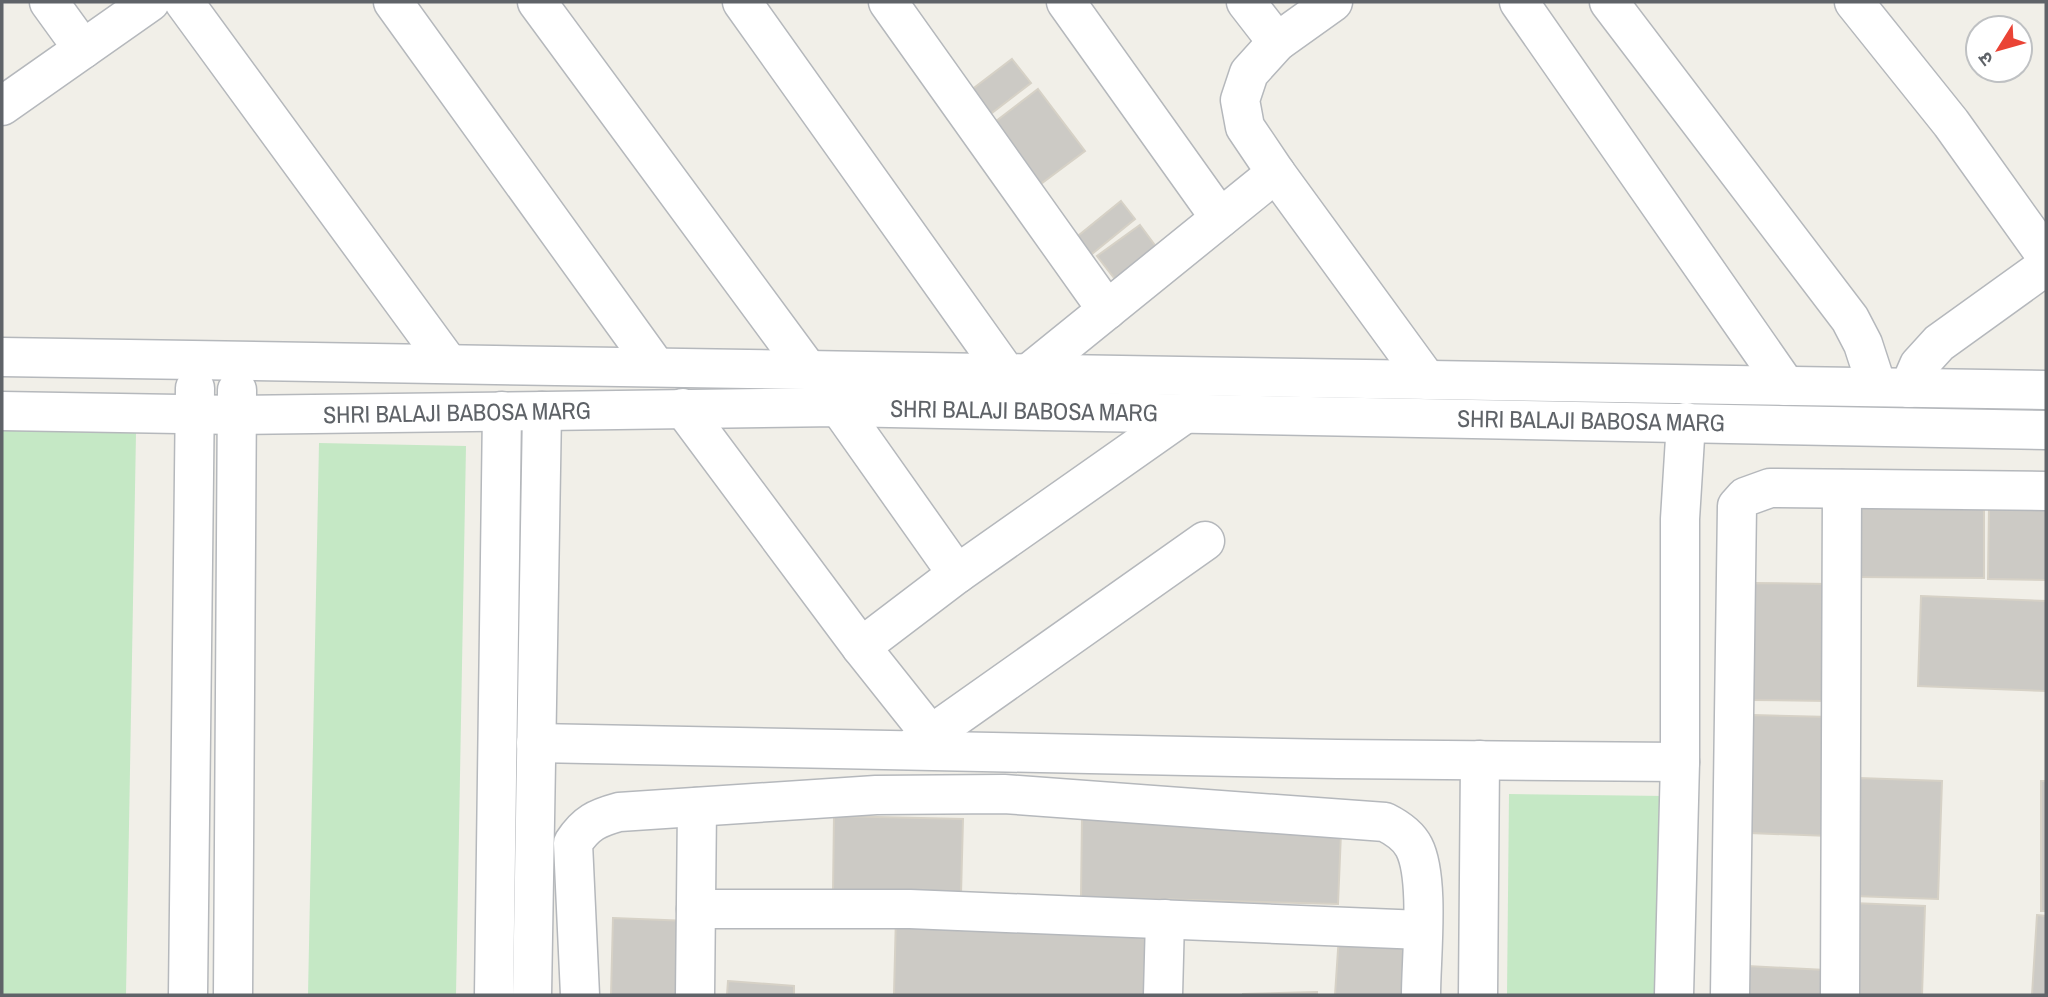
<svg xmlns="http://www.w3.org/2000/svg" width="2048" height="997" font-family="'Archivo Narrow','Noto Sans Devanagari',sans-serif">
	<rect width="100%" height="100%" fill="#f1efe8"/>
	<g fill="#c5e8c5">
		<polygon points="2,430 136,433 126,995 2,995"/>
		<polygon points="319,443 466,446 456,995 308,995"/>
		<polygon points="1509,794 1665,796 1664,995 1507,995"/>
	</g>
	<g fill="#cccac5" stroke="#d6d1c6" stroke-width="2">
		<polygon points="1012,59 1031,83 984,119 966,94"/>
		<polygon points="1038,89 1085,151 1038,186 991,125"/>
		<polygon points="1121,201 1135,219 1087,258 1073,240"/>
		<polygon points="1140,225 1160,252 1118,283 1097,256"/>
		<polygon points="1858,501 1984,503 1984,578 1858,577"/>
		<polygon points="1989,506 2046,506 2046,580 1988,579"/>
		<polygon points="1753,583 1828,584 1828,701 1752,700"/>
		<polygon points="1921,596 2046,601 2046,691 1918,686"/>
		<polygon points="1753,715 1831,717 1829,836 1750,833"/>
		<polygon points="1859,778 1942,781 1938,899 1854,896"/>
		<rect x="2041" y="781" width="5" height="130"/>
		<polygon points="834,816 963,819 961,895 833,892"/>
		<polygon points="1082,817 1341,833 1338,904 1081,897"/>
		<polygon points="1852,903 1925,906 1922,995 1849,995"/>
		<polygon points="896,915 1155,922 1154,995 894,994"/>
		<polygon points="2037,915 2046,916 2046,995 2032,995"/>
		<polygon points="613,918 689,921 687,995 611,995"/>
		<polygon points="1339,935 1409,939 1406,995 1335,995"/>
		<polygon points="1747,966 1825,970 1824,995 1745,995"/>
		<polygon points="728,981 794,986 794,995 727,995"/>
		<polygon points="1317,992 1317,995 1243,995 1243,994"/>
	</g>
	<g fill="none" stroke-linecap="round" stroke-linejoin="round">
		<defs>
			<g id="minor">
				<polyline points="49,2 83,49"/>
				<polyline points="184,2 448,363"/>
				<polyline points="393,2 656,367"/>
				<polyline points="537,2 808,370"/>
				<polyline points="742,2 1006,373"/>
				<polyline points="888,2 1107,310"/>
				<polyline points="1066,2 1220,218"/>
				<polyline points="1246,2 1277,42"/>
				<polyline points="1333,2 1277,42 1249,73 1240,100 1245,127 1276,173 1427,380"/>
				<polyline points="1519,2 1786,386"/>
				<polyline points="1609,2 1850,319 1863,344 1877,387"/>
				<polyline points="1854,2 1951,123 2046,256"/>
				<polyline points="2,106 150,2"/>
				<polyline points="2,357 2046,390"/>
				<polyline points="1029,373 1276,173"/>
				<polyline points="1909,388 1919,365 1939,343 2046,266"/>
				<polyline points="839,407 957,574"/>
				<polyline points="683,408 861,647 931,735"/>
				<polyline points="2,411 238,415 839,407 2046,430"/>
				<polyline points="861,647 957,574 1186,413"/>
				<polyline points="536,743 1337,759 1680,762"/>
				<polyline points="909,750 1205,541"/>
				<polyline points="696,909 910,909 1422,930"/>
				<polyline points="188,995 195,388"/>
				<polyline points="233,995 237,390"/>
				<polyline points="494,995 502,411"/>
				<polyline points="532,995 542,411"/>
				<path d="M580 995 573 843C586 823 597 818 619 812L876 795 1004 794 1385 822C1397 828 1408 835 1414 847 1430 878 1421 958 1421 995"/>
				<polyline points="695,995 697,807"/>
				<polyline points="1163,995 1165,919"/>
				<polyline points="1478,995 1480,760"/>
				<polyline points="1674,995 1680,762 1680,519 1686,422"/>
				<polyline points="1730,995 1737,506 1745,497 1770,488 2046,491"/>
				<polyline points="1840,995 1842,489"/>
			</g>
		</defs>
		<use href="#minor" stroke="#b5b8bc" stroke-width="41"/>
		<use href="#minor" stroke="#fff" stroke-width="38"/>
	</g>
	<g text-anchor="middle" dominant-baseline="central" stroke-width="6" stroke-linejoin="round" paint-order="stroke">
		<g font-size="24" fill="#5f6368" stroke="#fff">
			<text transform="translate(1024 410) rotate(1)">SHRI BALAJI BABOSA MARG</text>
			<text transform="translate(457 412) rotate(-1)">SHRI BALAJI BABOSA MARG</text>
			<text transform="translate(1591 420) rotate(1)">SHRI BALAJI BABOSA MARG</text>
		</g>
	</g>
	<rect width="2048" height="997" fill="none" stroke="#5f6368" stroke-width="7"/>
	<g transform="translate(1999 49) rotate(233)"><circle r="33" fill="#ffffff" stroke="#bfc1c3" stroke-width="2"/>
	<path d="M0-5L12 26L0 18L-12 26Z" fill="#ea4335"/>
	<text y="-10" font-size="19" font-weight="bold" text-anchor="middle" fill="#5f6368">उ</text>
	</g>
</svg>
